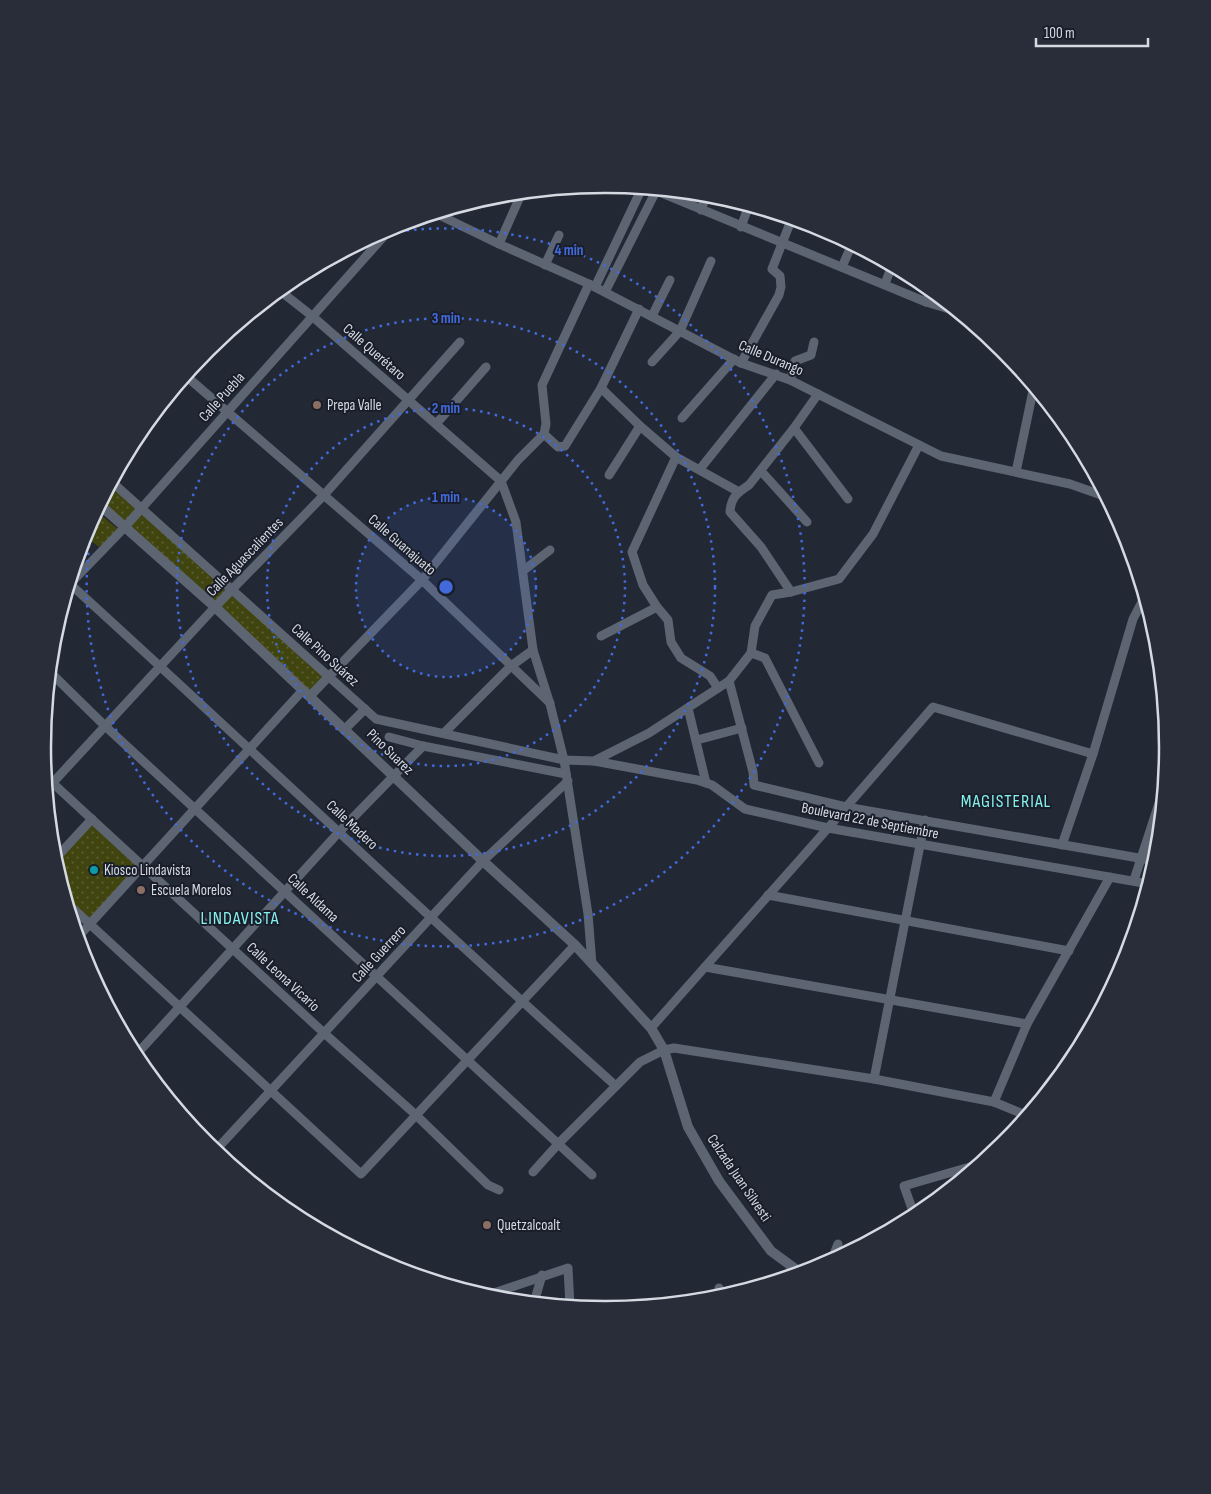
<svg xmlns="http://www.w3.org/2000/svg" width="1211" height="1494" font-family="'Sofia Sans Condensed',sans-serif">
	<defs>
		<pattern id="park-dots" width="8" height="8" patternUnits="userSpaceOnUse" patternTransform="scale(1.25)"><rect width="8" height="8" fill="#404510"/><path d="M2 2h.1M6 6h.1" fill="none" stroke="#5b5f32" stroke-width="1.8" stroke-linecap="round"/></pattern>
	</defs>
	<rect width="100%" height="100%" fill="#222834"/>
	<g fill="url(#park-dots)">
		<polygon points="112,482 328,676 310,696 100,505"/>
		<polygon points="96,511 119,530 99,547 84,535"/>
		<polygon points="92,819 141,865 89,923 67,902 54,860"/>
	</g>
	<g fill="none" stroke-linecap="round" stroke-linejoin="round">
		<g stroke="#5d6472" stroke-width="9">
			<polyline points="652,189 926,302 959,312"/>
			<polyline points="701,210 707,194"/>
			<polyline points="435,213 499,244 589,284 741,363 790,380 941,456 1070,484 1107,497"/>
			<polyline points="741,227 749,205"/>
			<polyline points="499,244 519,199"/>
			<polyline points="545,265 559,235"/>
			<polyline points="842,267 852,244"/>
			<polyline points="885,284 892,265"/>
			<polyline points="595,287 642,188"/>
			<polyline points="279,290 312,316 501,481 516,522 533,650 550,704 564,760 588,914 592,964"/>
			<polyline points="605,292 657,189"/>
			<polyline points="926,302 931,290"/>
			<polyline points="652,316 670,280"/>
			<polyline points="652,362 680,331 711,261"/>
			<polyline points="741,363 779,295 781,287 780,276 772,269 792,218"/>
			<polyline points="186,376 422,580 550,703"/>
			<polyline points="790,380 795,361 811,355 814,342"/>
			<polyline points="601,388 640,426 676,457 739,492"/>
			<polyline points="682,418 734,359"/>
			<polyline points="436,424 486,367"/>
			<polyline points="794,428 848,499"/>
			<polyline points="544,434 558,447 565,446 601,388 639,309"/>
			<polyline points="544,434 546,424 542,385 589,284"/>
			<polyline points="676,457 632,552 643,585 657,607 668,620 671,642 681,658 710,676 718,688"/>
			<polyline points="700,469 776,374"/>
			<polyline points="761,471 807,522"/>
			<polyline points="1016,472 1034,386"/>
			<polyline points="609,475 640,426"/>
			<polyline points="112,482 376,719 564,760 594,761 649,733 729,681 751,653 755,626 772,595 791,592 839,579 873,534 919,445"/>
			<polyline points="524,570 550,550"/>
			<path d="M70 584C253 750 431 921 616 1086"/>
			<polyline points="69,585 124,528 393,226"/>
			<path d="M791 592 761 547 730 512C731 497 737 493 749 485L794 428 818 394"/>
			<polyline points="601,636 657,607"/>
			<polyline points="751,653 765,658 819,763"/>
			<polyline points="50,672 105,726 592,1175"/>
			<polyline points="729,681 753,772 754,785 846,807 1156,861"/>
			<polyline points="310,696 422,580 518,460 544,434"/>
			<polyline points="688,708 706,783"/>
			<polyline points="345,729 365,709"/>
			<polyline points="444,733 511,666 533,650"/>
			<polyline points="389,737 423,746 566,774"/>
			<polyline points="697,740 742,728"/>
			<polyline points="594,761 697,780 712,785 745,809 828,828 1149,884"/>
			<polyline points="45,776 324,1033 416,1115 488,1185 499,1190"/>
			<polyline points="47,789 215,607 324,495 460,342"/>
			<polyline points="1062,845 1093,754 1133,619 1145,596"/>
			<polyline points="54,860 92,819"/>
			<polyline points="1134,880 1164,788"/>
			<polyline points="768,895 1069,951"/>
			<polyline points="67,903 361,1174 575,945"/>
			<polyline points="78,937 303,690"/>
			<polyline points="705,967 1027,1024"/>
			<polyline points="651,1028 828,828 933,707 1093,754"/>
			<polyline points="135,1056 339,832 423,746"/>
			<polyline points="874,1079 925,820"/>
			<polyline points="994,1102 1027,1024 1110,877"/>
			<polyline points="187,1120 217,1149 275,1201"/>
			<polyline points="215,1151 483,861 568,781"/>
			<polyline points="533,1172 559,1143 640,1062 664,1050 674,1048 874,1079 994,1102 1028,1116"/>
			<polyline points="915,1217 904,1186 973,1166 977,1167"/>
			<polyline points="831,1262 838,1244"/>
			<polyline points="719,1288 719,1298"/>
			<polyline points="487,1297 488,1295 568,1268 570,1306"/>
			<polyline points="534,1303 542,1275"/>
		</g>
		<polyline stroke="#5d6472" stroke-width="10" points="100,505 215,607 483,861 575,945 651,1028 664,1050 688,1127 719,1181 771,1251 801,1273"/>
	</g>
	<circle cx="446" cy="587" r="90" fill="#426ada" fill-opacity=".12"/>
	<g fill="none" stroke="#426ada" stroke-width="2.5" stroke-dasharray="2.5 5">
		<circle cx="446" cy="587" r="90"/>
		<circle cx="446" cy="587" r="179"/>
		<circle cx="446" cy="587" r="269"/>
		<path d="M377 235A359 359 0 1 1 94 515"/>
	</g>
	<g fill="#8d6e63" stroke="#191e2a" stroke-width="2">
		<circle cx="317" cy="405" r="5"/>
		<circle cx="141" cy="890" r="5"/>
		<circle cx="487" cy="1225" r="5"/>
	</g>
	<circle fill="#0f9aa8" stroke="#191e2a" stroke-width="2" cx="94" cy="870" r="5"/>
	<g text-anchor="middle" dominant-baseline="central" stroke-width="4" stroke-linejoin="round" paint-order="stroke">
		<g font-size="15" fill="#d5dae2" stroke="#191e2a">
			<text transform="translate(374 352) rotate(41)">Calle Querétaro</text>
			<text transform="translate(771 358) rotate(23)">Calle Durango</text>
			<text transform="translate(222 397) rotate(-48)">Calle Puebla</text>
			<text transform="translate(402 545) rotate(41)">Calle Guanajuato</text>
			<text transform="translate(245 557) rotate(-46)">Calle Aguascalientes</text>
			<text transform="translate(325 655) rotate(42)">Calle Pino Suárez</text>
			<text transform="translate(390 752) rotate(44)">Pino Suarez</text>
			<text transform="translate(870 821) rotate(11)">Boulevard 22 de Septiembre</text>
			<text transform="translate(352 825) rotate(43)">Calle Madero</text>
			<text transform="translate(313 898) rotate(43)">Calle Aldama</text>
			<text transform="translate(379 954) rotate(-47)">Calle Guerrero</text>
			<text transform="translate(283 977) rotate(43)">Calle Leona Vicario</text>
			<text transform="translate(739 1178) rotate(56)">Calzada Juan Silvesti</text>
		</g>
		<g font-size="15" fill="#d5dae2" stroke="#191e2a" text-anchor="start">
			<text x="327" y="405">Prepa Valle</text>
			<text x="104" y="870">Kiosco Lindavista</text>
			<text x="151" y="890">Escuela Morelos</text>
			<text x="497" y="1225">Quetzalcoalt</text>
		</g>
		<g font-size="18" letter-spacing="1" fill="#87f2ed" stroke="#191e2a">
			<text x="1006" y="801">MAGISTERIAL</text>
			<text x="240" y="918">LINDAVISTA</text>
		</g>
	</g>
	<path d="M0 0H1211V1494H0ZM51 747a554 554 0 1 1 1108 0a554 554 0 1 1-1108 0Z" fill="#282d39" fill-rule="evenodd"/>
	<path fill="none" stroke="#d5dae2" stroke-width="2.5" d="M51 747a554 554 0 1 1 1108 0a554 554 0 1 1-1108 0Z"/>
	<circle cx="446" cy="587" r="8" fill="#426ada" stroke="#191e2a" stroke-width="2.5"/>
	<g font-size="15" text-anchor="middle" font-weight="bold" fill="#426ada" stroke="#191e2a" stroke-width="4" stroke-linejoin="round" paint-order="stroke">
		<text x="569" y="255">4 min</text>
		<text x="446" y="323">3 min</text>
		<text x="446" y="413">2 min</text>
		<text x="446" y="502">1 min</text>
	</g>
	<path d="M1036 38v8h112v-8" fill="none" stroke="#d5dae2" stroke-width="2.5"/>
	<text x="1044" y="38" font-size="15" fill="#d5dae2" stroke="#191e2a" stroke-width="4" paint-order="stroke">100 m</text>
</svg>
